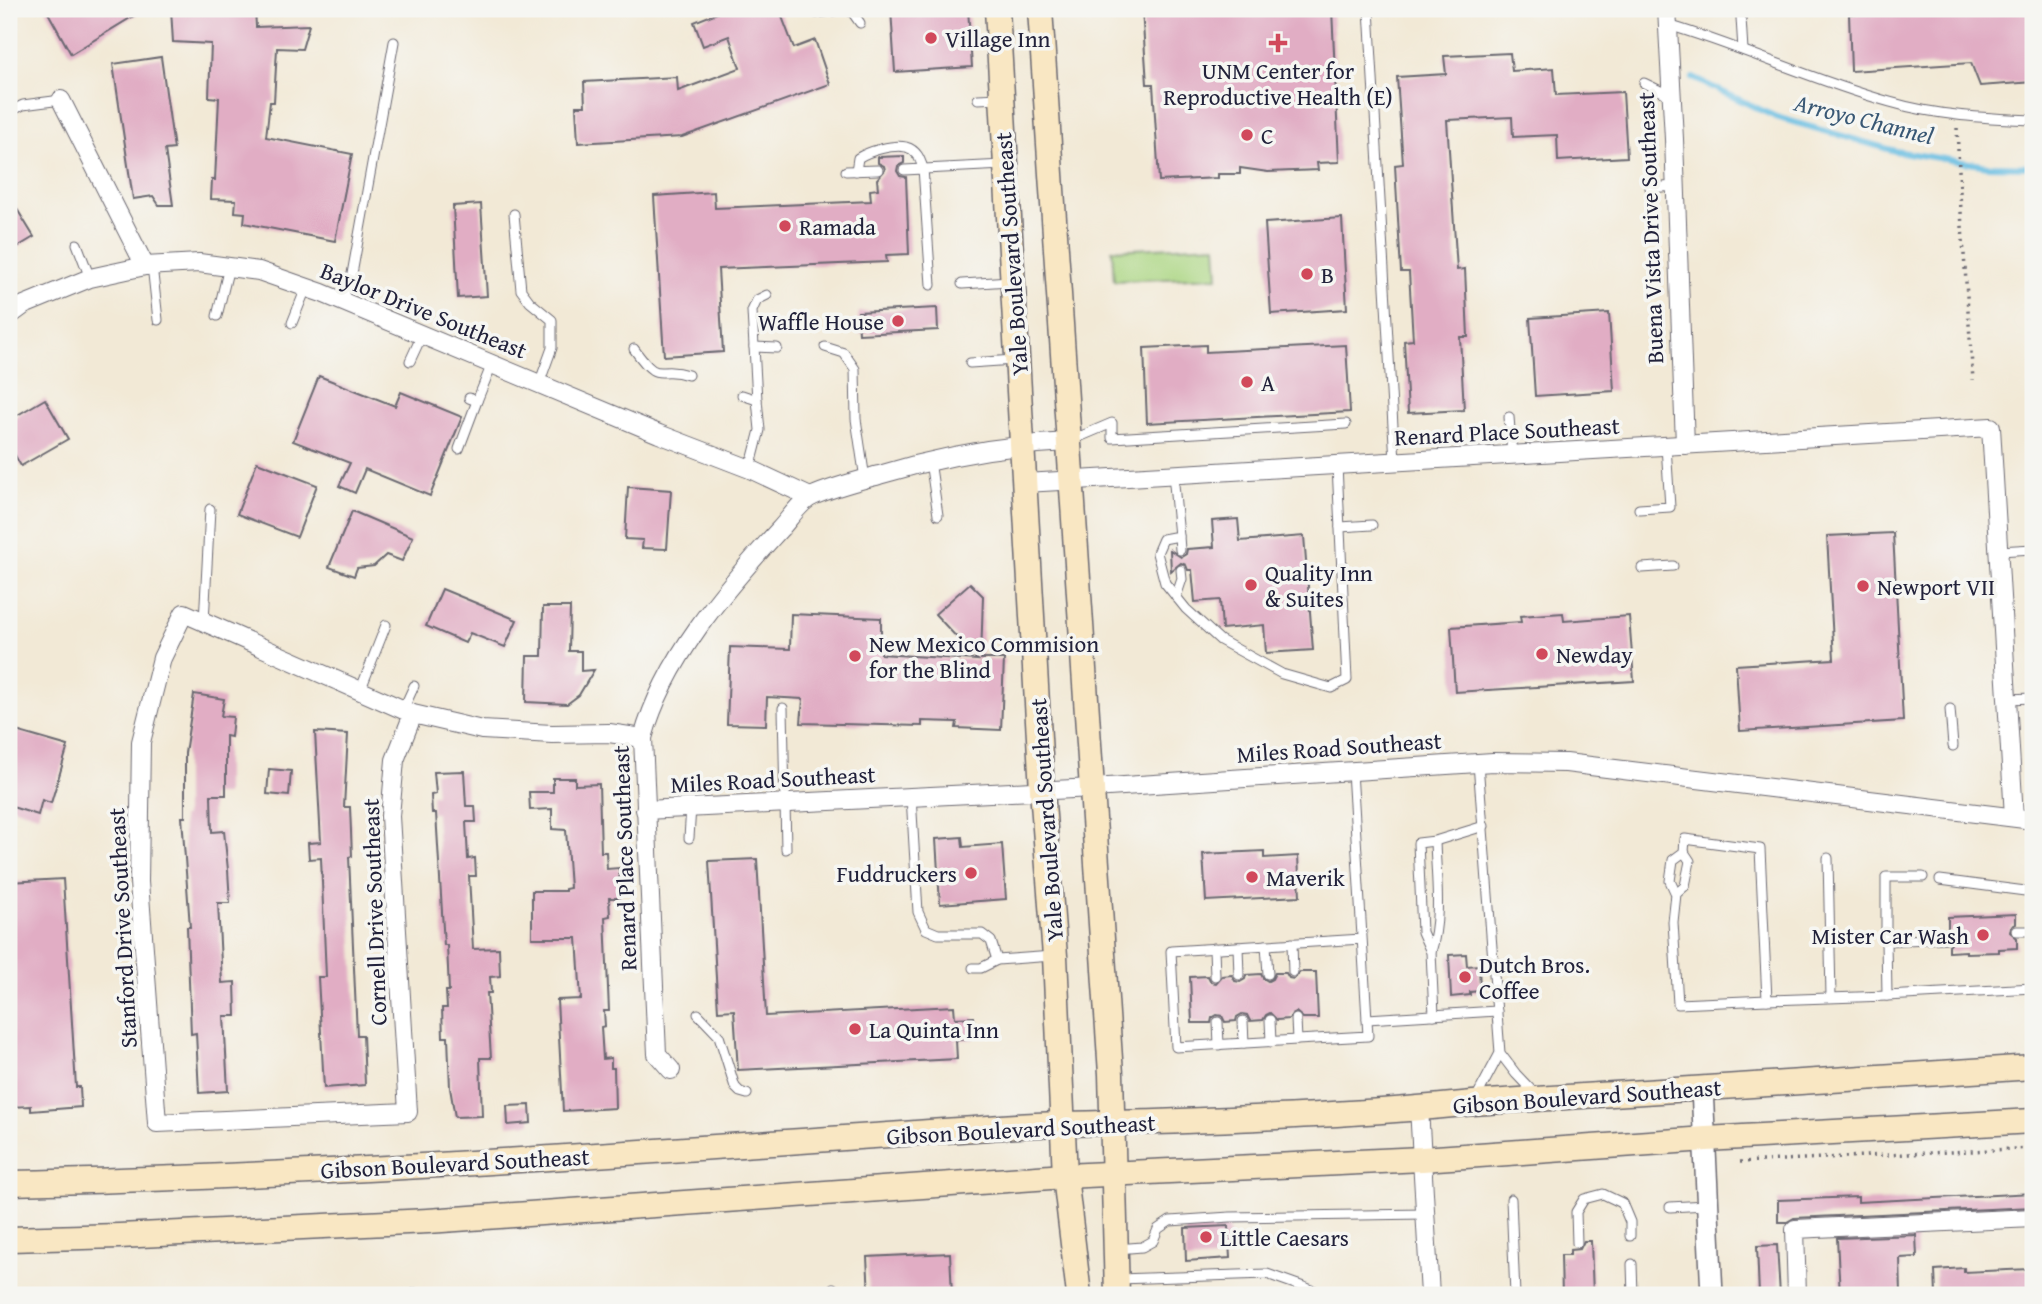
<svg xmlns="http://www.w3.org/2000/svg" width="2042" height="1304" font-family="'Gentium Book Plus',serif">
	<rect width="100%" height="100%" fill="#f6f6f2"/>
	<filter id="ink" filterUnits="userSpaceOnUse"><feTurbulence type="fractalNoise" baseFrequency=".0143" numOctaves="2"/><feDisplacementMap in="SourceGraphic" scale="14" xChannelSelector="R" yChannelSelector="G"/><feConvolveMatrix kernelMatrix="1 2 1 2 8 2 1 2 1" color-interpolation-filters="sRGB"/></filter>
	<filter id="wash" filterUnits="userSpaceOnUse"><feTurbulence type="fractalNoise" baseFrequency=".00686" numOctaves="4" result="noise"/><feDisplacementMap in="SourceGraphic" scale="28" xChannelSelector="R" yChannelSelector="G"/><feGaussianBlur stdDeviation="1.57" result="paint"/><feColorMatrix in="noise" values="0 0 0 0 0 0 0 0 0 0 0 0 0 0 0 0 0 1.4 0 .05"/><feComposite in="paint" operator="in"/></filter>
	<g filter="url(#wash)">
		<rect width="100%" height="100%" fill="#f2e9d6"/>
		<polygon fill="#aad581" stroke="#667c5e" stroke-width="2" points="1216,245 1218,277 1114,281 1112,250"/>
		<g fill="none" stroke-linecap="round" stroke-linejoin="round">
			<polyline stroke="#64bce1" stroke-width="6" points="1693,78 1776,117 1895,151 1988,166 2033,167"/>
		</g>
		<g id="blocks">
			<g fill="#e1adc4">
				<polygon points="46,9 145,9 71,54"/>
				<polygon points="171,9 255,9 256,27 309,25 302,49 277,48 274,102 270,102 266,137 352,154 335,241 244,223 245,213 235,212 236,200 211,199 212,180 215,180 219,98 209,97 211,44 173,42"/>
				<polygon points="716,9 779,9 794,48 815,40 830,84 682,137 578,143 576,106 585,106 584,82 677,77 678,91 740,68 729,36 703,46 694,22 717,13"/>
				<polygon points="891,9 968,9 972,67 895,72"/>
				<polygon points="1142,9 1202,9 1202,13 1332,9 1339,162 1317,163 1318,170 1268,172 1240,168 1240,174 1218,174 1218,178 1159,181 1153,84 1147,84"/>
				<polygon points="1860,9 2033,9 2033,82 1980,86 1971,63 1851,71 1849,14 1860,13"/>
				<polygon points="1510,53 1512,71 1554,68 1556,95 1623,92 1627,157 1558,161 1557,135 1513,137 1512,117 1447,120 1457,270 1465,269 1468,337 1460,337 1464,410 1408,413 1404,341 1413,340 1409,272 1401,272 1395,165 1403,164 1397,77 1446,74 1444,56"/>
				<polygon points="161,57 174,149 165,150 173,205 159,205 153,196 133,199 113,64"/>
				<polygon points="904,156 904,163 898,166 897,171 900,176 906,177 909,254 886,255 887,262 718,269 723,352 664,356 654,196 714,192 715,208 871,201 870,190 878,189 877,179 885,170 884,166 878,163 878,157"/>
				<polygon points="9,196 34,237 9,252"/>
				<polygon points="481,204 487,296 458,298 453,206"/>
				<polygon points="1342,218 1347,309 1271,314 1265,223"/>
				<polygon points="937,308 938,330 859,334 858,312"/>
				<polygon points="1609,313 1614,391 1535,396 1530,318"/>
				<polygon points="1206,345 1206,352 1346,345 1350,412 1147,423 1144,348"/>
				<polygon points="319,376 395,406 401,392 462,417 430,496 365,469 355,493 339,486 350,463 293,441"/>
				<polygon points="45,399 68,439 21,466 9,445 9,420"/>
				<polygon points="257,462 317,485 297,537 237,514"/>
				<polygon points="628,487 671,490 667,549 642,548 643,540 625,539"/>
				<polygon points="352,511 413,537 402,561 386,555 374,566 357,568 354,576 329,567"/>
				<polygon points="1238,519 1240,541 1304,536 1313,650 1266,653 1264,625 1222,629 1220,600 1195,602 1192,570 1188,570 1186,565 1181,563 1171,571 1170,550 1181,557 1186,554 1187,549 1214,547 1212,521"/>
				<polygon points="1893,533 1903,721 1740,731 1736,665 1834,659 1827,536"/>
				<polygon points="970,583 983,596 981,659 1004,659 1001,730 956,728 957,722 922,721 922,726 801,723 803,699 767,697 766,725 727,724 730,647 790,649 791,614 881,618 881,654 978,660 935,614"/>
				<polygon points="442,589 517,620 505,647 470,633 465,643 426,626"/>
				<polygon points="543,607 570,607 569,651 581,651 581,671 594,670 579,695 567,704 526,702 527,656 542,656"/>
				<polygon points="1563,613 1564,621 1629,616 1634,681 1455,692 1451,627 1521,622 1520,616"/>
				<polygon points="194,694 224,699 221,716 233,717 231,737 226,736 226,795 211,795 212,832 224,831 228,870 230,903 218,903 222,983 235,982 236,1016 224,1016 228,1091 199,1093 196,1033 191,1034 187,927 190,927 182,817 185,817 185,753"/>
				<polygon points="9,729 68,746 51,803 42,800 38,815 9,806"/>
				<polygon points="315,732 348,734 344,807 350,807 352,856 349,857 357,1035 363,1035 365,1085 324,1088 318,977 326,977 321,858 309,859 308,843 321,842"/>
				<polygon points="269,769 291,771 289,796 267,794"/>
				<polygon points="464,771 466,806 475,806 476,822 466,822 468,859 475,858 476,876 469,876 473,949 499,948 500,976 490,977 491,993 487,993 491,1058 480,1058 482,1116 455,1117 450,1088 448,1037 443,1037 442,1008 447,1008 446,991 449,991 447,945 444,945 436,813 432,813 431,795 436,794 434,772"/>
				<polygon points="553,778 575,778 575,785 599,784 601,852 606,852 607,869 619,868 620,898 609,898 610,916 605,917 609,1011 604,1011 605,1026 601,1027 603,1059 611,1058 611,1068 614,1068 615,1108 563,1111 557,1000 581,999 577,938 532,938 532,891 565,891 565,889 570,888 566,830 552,829 552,809 530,810 529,792 553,792"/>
				<polygon points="962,837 963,847 1002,844 1006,899 940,904 936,839"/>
				<polygon points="1264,851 1264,858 1298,856 1300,896 1206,901 1203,854"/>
				<polygon points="757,859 766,1016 954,1006 955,1018 974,1017 975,1039 956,1040 957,1059 738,1070 734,1010 718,1011 709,861"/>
				<polygon points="63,879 76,1087 80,1087 81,1107 31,1111 31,1106 9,1107 9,882"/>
				<polygon points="2016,914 2016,924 2011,927 2010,932 2017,938 2017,948 1999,949 1999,952 1966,953 1966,951 1949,952 1949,945 1955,938 1953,934 1948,931 1948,917"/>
				<polygon points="1466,954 1467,966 1479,965 1480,991 1470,992 1470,995 1451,997 1449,955"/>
				<polygon points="1300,972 1316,972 1318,1018 1303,1018 1296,1012 1292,1014 1289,1019 1277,1020 1270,1013 1266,1015 1263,1020 1250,1021 1247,1015 1242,1014 1237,1017 1236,1021 1225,1022 1222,1016 1217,1015 1212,1018 1211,1023 1192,1023 1190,977 1208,976 1211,982 1216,983 1222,976 1232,975 1235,981 1240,982 1245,979 1246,975 1261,974 1263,978 1268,981 1272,979 1275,973 1286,973 1289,978 1294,979"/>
				<polygon points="530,1105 531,1123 508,1125 507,1106"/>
				<polygon points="2033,1193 2033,1207 1794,1218 1787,1222 1778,1222 1778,1200 1858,1197 1858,1202"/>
				<polygon points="1228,1226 1230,1258 1186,1261 1185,1228"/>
				<polygon points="1916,1235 1917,1257 1900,1258 1901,1295 1840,1295 1837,1238"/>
				<polygon points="1584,1241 1591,1241 1593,1295 1562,1295 1561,1255 1570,1255 1570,1250 1580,1249"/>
				<polygon points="1777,1245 1780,1295 1759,1295 1757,1246"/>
				<polygon points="950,1253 952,1295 869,1295 867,1257"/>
				<polygon points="1964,1268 1964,1272 2029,1269 2029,1275 2033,1275 2033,1295 1936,1295 1935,1270"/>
			</g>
		</g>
	</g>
	<g filter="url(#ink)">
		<use href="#blocks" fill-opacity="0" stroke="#6b6871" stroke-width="2"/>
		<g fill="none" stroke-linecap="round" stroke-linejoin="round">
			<defs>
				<g id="service">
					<polyline points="807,9 816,13 848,9"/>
					<polyline points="850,9 860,23"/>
					<polyline points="1369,9 1395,461"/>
					<polyline points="1741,18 1743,50"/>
					<path d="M1668 25C1743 47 1814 81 1890 102 1937 116 1985 118 2033 120"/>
					<polyline points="1644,83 1671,96"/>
					<polyline points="978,99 1000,98"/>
					<polyline points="9,112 23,105 61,100"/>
					<polyline points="9,127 11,131"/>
					<polyline points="904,170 1004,165"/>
					<polyline points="846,171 878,170"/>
					<path d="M856 171 858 158C869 151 893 144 906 147 917 150 920 159 923 168L931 285"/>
					<polyline points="1650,188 1675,186"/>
					<polyline points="514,214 521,290 530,302 552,320 552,348 539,384"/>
					<polyline points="77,244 90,278"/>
					<polyline points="152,265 158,320"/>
					<polyline points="962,284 1010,281"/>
					<polyline points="342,301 352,274 394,42"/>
					<polyline points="217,316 229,267"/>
					<polyline points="292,323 306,288"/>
					<polyline points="754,347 777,348"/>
					<polyline points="825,347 844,353 855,369 856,419 865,479"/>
					<path d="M634 349C661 387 656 364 688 375"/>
					<polyline points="410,361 422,335"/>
					<polyline points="970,363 1014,360"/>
					<polyline points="742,395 757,400 760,430 750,469"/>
					<polyline points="469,398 477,401 492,364"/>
					<polyline points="757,400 752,311 757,300 767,295"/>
					<polyline points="1509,417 1512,455"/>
					<polyline points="1072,440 1112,423 1112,438 1346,424"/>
					<polyline points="459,449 477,401"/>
					<polyline points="930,461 938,515"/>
					<polyline points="1173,474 1179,536 1163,539 1157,553 1165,583 1186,609 1220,640 1282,674 1331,688 1347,680 1337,465"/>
					<polyline points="1639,509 1670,507 1666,446"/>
					<polyline points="1340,527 1372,525"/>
					<polyline points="1179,536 1180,550"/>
					<polyline points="1999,551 2033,549"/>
					<polyline points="1642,568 1673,566"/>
					<polyline points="1176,597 1182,579 1181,570"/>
					<polyline points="204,622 210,509"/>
					<polyline points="360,691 386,625"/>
					<polyline points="2007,699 2033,698"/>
					<polyline points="783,708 786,849"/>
					<polyline points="1950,709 1953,746"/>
					<polyline points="403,710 414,686"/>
					<polyline points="1478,763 1500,1053 1516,1074 1535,1094"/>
					<polyline points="1352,771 1368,1036 1176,1047 1171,951 1362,939"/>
					<polyline points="911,796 918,912 926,929 938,934 982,934 991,941 997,960"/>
					<polyline points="689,838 691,807"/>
					<polyline points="1684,852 1690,861 1685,886 1676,894 1673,922 1678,1004 1767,1000"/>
					<polyline points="1828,858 1831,997"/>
					<polyline points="1923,877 1886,877 1886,941 1948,938"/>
					<polyline points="1940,880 2033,892"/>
					<polyline points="1676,894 1670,881 1673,860 1684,852 1685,839 1760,849 1767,1000 1887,996 2033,988"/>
					<polyline points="2017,931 2033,931"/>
					<polyline points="1886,941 1887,996"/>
					<polyline points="1292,943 1293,972"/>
					<polyline points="1266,945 1268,974"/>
					<polyline points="1238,947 1239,975"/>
					<polyline points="1214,948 1215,976"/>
					<path d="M1431 952C1442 916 1436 878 1435 841"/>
					<polyline points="973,968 981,968 997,960 1053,956"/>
					<polyline points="698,1014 719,1036 735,1087 740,1092 747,1094"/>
					<polyline points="1434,1015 1431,952 1422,932 1418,843 1435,841 1484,826"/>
					<polyline points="1296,1019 1297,1040"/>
					<polyline points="1367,1019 1497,1011"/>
					<polyline points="1270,1020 1271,1042"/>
					<polyline points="1243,1021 1244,1043"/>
					<polyline points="1218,1022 1219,1045"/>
					<polyline points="1476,1098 1500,1053"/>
					<polyline points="1511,1199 1515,1295"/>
					<polyline points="1670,1207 1706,1205"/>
					<polyline points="1577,1243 1576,1212 1584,1199 1603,1194 1622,1203 1630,1222 1630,1236"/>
					<polyline points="1117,1249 1142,1247 1153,1241 1158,1229 1170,1221 1230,1217 1425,1214"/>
					<polyline points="1632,1264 1633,1295"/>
					<polyline points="1118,1279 1267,1274 1326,1295"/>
					<polyline points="833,1288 834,1295"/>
					<polyline points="413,1295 415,1293"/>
				</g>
				<g id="minor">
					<polyline points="1667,9 1674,139 1685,445"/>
					<polyline points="61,100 145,266"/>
					<polyline points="9,316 24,305 90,278 145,266 199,263 259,271 322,293 659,434 750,469 810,497"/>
					<polyline points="1025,483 1991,427 2014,817"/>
					<polyline points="413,714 395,760 390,816 408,1112 157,1123 139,882 141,742 162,658 184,613 413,714 482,730 552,734 609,733 643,738"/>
					<polyline points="645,810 1093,788 1493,762 1566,763 2033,820"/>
					<path d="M671 1070 657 1054 643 738C664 660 725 589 779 530 789 520 800 501 813 496 833 487 857 481 879 475 942 456 1002 445 1068 442"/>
					<polyline points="1419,1108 1430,1295"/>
					<polyline points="1797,1295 1795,1229 2033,1218"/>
				</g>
				<polyline id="tertiary" points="1702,1088 1712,1295"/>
				<g id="secondary">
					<polyline points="997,9 1042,790 1055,956 1065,1176 1079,1295"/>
					<polyline points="1040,9 1111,1074 1117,1295"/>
					<path d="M9 1183C345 1176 681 1149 1016 1126 1063 1123 1110 1123 1156 1122 1262 1118 1368 1114 1473 1103L2033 1067"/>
					<polyline points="9,1239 119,1236 428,1221 1065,1176 1422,1159 1706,1139 2033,1121"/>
				</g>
			</defs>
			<use href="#service" stroke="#6b6871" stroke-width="11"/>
			<use href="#minor" stroke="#6b6871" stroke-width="20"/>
			<use href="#tertiary" stroke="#6b6871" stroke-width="24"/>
			<use href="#secondary" stroke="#6b6871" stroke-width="27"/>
			<g stroke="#6b6871" stroke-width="3.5" stroke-dasharray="2 5" stroke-linecap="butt">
				<polyline points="1957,128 1961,212 1973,380"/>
				<polyline points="1740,1162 2033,1148"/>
			</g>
			<use href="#service" stroke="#fff" stroke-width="9"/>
			<use href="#minor" stroke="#fff" stroke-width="18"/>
			<use href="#tertiary" stroke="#fff" stroke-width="21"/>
			<use href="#secondary" stroke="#f9e7c3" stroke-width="24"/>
		</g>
	</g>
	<g fill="#d1495b" stroke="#f6f6f2" stroke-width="2.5">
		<circle cx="931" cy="38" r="7"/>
		<path d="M1274.5 32.5h7v7h7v7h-7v7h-7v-7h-7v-7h7z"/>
		<circle cx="1247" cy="135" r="7"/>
		<circle cx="785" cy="226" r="7"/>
		<circle cx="1307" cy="274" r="7"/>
		<circle cx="898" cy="321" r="7"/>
		<circle cx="1247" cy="382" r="7"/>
		<circle cx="1251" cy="585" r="7"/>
		<circle cx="1863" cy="586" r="7"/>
		<circle cx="1542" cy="654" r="7"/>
		<circle cx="855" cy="656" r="7"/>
		<circle cx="971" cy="873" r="7"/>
		<circle cx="1252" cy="877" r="7"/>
		<circle cx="1983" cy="935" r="7"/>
		<circle cx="1465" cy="977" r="7"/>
		<circle cx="855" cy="1029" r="7"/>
		<circle cx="1206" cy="1237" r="7"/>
	</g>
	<g text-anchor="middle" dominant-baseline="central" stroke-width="7" stroke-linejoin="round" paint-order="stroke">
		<g font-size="23" fill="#22223b" stroke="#f6f6f2" text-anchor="start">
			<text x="945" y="38">Village Inn</text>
			<text x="1278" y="70" text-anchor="middle">UNM Center for<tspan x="1278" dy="26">Reproductive Health (E)</tspan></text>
			<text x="1261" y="135">C</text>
			<text x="799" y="226">Ramada</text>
			<text x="1321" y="274">B</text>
			<text x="884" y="321" text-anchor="end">Waffle House</text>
			<text x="1261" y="382">A</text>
			<text x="1265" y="572">Quality Inn<tspan x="1265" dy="26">&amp; Suites</tspan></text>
			<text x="1877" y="586">Newport VII</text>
			<text x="869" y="643">New Mexico Commision<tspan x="869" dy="26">for the Blind</tspan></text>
			<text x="1556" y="654">Newday</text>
			<text x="957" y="873" text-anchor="end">Fuddruckers</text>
			<text x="1266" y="877">Maverik</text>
			<text x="1969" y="935" text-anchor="end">Mister Car Wash</text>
			<text x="1479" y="964">Dutch Bros.<tspan x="1479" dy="26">Coffee</tspan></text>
			<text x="869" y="1029">La Quinta Inn</text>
			<text x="1220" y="1237">Little Caesars</text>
		</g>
		<g font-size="23" fill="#22223b" stroke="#f6f6f2">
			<text transform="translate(1650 228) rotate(-92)">Buena Vista Drive Southeast</text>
			<text transform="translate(1011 254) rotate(-94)">Yale Boulevard Southeast</text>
			<text transform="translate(424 310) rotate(22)">Baylor Drive Southeast</text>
			<text transform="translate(1507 431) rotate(-3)">Renard Place Southeast</text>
			<text transform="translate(1339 747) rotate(-4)">Miles Road Southeast</text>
			<text transform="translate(773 779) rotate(-3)">Miles Road Southeast</text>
			<text transform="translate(1046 820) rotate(-94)">Yale Boulevard Southeast</text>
			<text transform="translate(624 858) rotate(-92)">Renard Place Southeast</text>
			<text transform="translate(374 912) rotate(-92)">Cornell Drive Southeast</text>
			<text transform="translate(122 928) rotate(-93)">Stanford Drive Southeast</text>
			<text transform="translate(1587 1096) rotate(-4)">Gibson Boulevard Southeast</text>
			<text transform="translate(1021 1129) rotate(-3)">Gibson Boulevard Southeast</text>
			<text transform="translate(455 1163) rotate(-3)">Gibson Boulevard Southeast</text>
		</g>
		<g font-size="24" font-style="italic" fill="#395875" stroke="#f6f6f2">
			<text transform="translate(1864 119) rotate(14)">Arroyo Channel</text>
		</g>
	</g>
	<rect width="2042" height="1304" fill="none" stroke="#f6f6f2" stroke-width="35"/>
</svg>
